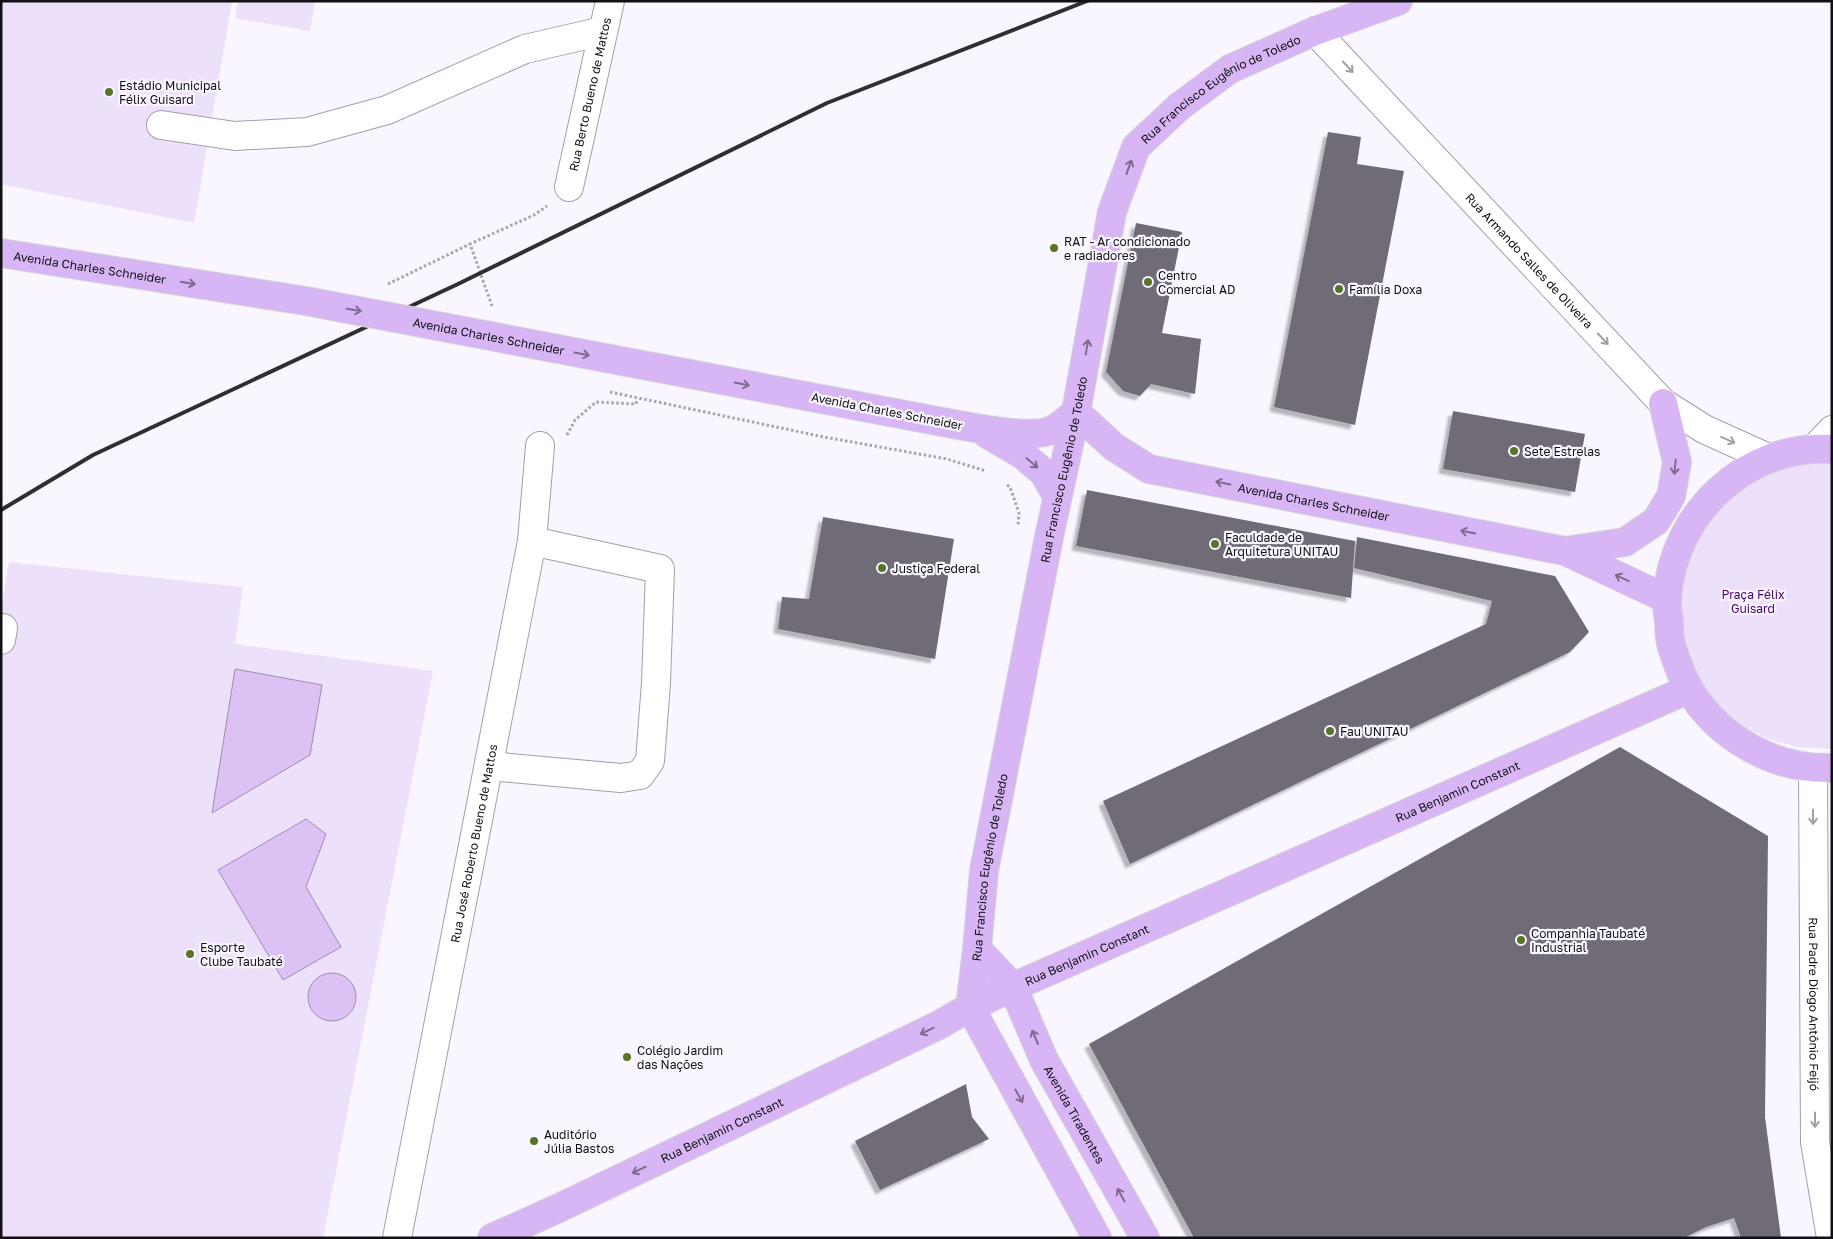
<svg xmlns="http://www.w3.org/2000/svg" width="1833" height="1239" font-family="'Golos Text',sans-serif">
	<defs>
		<filter id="shadow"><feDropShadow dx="-4.5" dy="4.5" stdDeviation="1" flood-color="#0004"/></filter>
	</defs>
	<rect width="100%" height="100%" fill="#faf6ff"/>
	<g fill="#ede0fa">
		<polygon points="1,1 232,1 194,223 1,184"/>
		<polygon points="238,1 315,1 310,31 235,18"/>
		<polygon points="1832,450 1832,749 1798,747 1771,740 1746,728 1723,712 1704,691 1680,642 1674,587 1721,490"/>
		<polygon points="9,562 243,587 235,644 433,671 323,1238 1,1238 1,610"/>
	</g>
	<g fill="#dcc1f5" stroke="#9f8cb2">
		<polygon points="235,669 322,685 310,755 212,813"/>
		<polygon points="306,819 326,834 306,887 341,947 283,980 218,870"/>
		<circle cx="332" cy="997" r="24"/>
	</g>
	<g fill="#716b77" filter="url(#shadow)">
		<polygon points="1328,132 1361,137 1357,164 1404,171 1355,425 1274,407"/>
		<polygon points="1136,223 1182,232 1162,333 1201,339 1195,394 1151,384 1140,396 1123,391 1106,372"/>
		<polygon points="1453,411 1585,434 1575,492 1443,469"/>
		<polygon points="1087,490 1355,541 1351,598 1076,546"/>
		<polygon points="823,517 954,539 935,659 778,629 782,597 809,599"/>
		<polygon points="1357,537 1555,576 1589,632 1570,652 1130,864 1103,801 1486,624 1492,601 1354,568"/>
		<polygon points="1620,747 1768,836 1765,1117 1781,1238 1741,1238 1734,1218 1706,1227 1684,1238 1194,1238 1089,1044"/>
		<polygon points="966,1084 972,1117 989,1139 880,1190 855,1141"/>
	</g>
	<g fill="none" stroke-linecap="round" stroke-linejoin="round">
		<defs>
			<g id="minor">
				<path id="s1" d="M1315 31 1663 403 1704 429 1768 458"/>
				<polyline points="161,125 235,136 307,132 387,110 525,49 603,31"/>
				<path id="s2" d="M569 187 610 1"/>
				<polyline points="1815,448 1832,430"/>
				<polyline points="1,640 3,628"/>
				<polyline points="489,766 621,778 640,775 650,761 656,683 660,569 532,541"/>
				<path id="s3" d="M1813 768 1815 1142 1831 1238"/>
				<path id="s4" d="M397 1238 532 541 540 446"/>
			</g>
			<g id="major">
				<path id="s5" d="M1 253 306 301"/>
				<path id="s6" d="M1076 412 1114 447 1149 469 1565 551 1667 599"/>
				<path d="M953 424C975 428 1036 440 1054 429 1062 425 1069 418 1076 412"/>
				<polyline points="987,434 1023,455 1044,473 1057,496"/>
				<path d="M1832 449C1746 444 1673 513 1667 598 1666 605 1668 613 1669 621 1669 629 1669 639 1672 647 1676 660 1682 677 1689 689 1718 738 1775 770 1832 768"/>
				<polyline points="1565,551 1625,542 1656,521 1671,496 1677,462 1663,403"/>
				<path id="s7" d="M977 949 1013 987 1044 1060 1145 1238"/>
				<path id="s8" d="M970 1007 977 949 984 871 1049 537 1076 412 1112 212 1136 147 1180 106 1230 69 1315 31 1398 1"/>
				<polyline points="970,1007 1097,1238"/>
				<path id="s9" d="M492 1238 559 1208 939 1025 970 1007 1013 987 1689 689"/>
			</g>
		</defs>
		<use href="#minor" stroke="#a49eab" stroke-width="30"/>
		<use href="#major" stroke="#d4d4d5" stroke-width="30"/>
		<g stroke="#a8a4ac" stroke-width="3" stroke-dasharray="2.5 2.5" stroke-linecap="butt">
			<polyline points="388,284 470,244"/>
			<polyline points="492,306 470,244 534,215 547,206"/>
			<polyline points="610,392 824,437 947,459 986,471"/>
			<polyline points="567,435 575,420 596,402 636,404 637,399"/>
			<polyline points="1007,485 1010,487 1019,513 1018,526"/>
		</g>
		<use href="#minor" stroke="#fff" stroke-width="28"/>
		<use href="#major" stroke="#d8b6f5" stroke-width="28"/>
		<polyline stroke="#302e33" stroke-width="4" points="1,510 93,455 458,284 827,103 1087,1"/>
		<defs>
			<g id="major-bridge">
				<path id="s10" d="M306 301 953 424"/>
			</g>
		</defs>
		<use href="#major-bridge" stroke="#d4d4d5" stroke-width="30" stroke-linecap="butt"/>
		<use href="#major-bridge" stroke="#d8b6f5" stroke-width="28"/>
	</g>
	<defs><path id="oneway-shaft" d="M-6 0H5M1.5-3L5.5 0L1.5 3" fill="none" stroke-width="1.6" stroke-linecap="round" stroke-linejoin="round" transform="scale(1.25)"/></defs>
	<g stroke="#a09fa1">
		<use href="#oneway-shaft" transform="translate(1348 67) rotate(47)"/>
		<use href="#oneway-shaft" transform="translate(1603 339) rotate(47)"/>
		<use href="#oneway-shaft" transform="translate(1728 440) rotate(24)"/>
		<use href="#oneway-shaft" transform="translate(1813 817) rotate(90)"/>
		<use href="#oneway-shaft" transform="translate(1815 1120) rotate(90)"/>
	</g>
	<g stroke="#7f6b90">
		<use href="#oneway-shaft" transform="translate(1129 167) rotate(-70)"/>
		<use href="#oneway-shaft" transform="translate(188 283) rotate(9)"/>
		<use href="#oneway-shaft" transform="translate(354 310) rotate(10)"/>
		<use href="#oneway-shaft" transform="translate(1087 347) rotate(-80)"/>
		<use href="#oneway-shaft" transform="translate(582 354) rotate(11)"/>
		<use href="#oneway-shaft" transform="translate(742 384) rotate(11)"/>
		<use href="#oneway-shaft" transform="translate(1032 463) rotate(41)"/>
		<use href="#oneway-shaft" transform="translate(1675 467) rotate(96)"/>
		<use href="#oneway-shaft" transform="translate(1223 483) rotate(-169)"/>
		<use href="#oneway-shaft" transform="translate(1468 532) rotate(-169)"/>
		<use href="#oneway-shaft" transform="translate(1622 578) rotate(-155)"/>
		<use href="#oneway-shaft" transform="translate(927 1031) rotate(154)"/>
		<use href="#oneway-shaft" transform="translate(1035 1037) rotate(-113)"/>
		<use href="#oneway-shaft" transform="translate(1019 1096) rotate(61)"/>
		<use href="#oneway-shaft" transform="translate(639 1170) rotate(154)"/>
		<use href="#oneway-shaft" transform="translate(1121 1195) rotate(-119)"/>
	</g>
	<g fill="#577429" stroke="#faf6ff" stroke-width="2">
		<circle cx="109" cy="92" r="5"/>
		<circle cx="1054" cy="248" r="5"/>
		<circle cx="1148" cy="282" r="5"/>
		<circle cx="1339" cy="289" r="5"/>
		<circle cx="1514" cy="451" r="5"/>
		<circle cx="1215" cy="544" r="5"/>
		<circle cx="882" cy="568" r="5"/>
		<circle cx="1330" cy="731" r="5"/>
		<circle cx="1521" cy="940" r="5"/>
		<circle cx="190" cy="954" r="5"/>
		<circle cx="627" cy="1057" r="5"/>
		<circle cx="534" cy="1141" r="5"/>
	</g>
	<g text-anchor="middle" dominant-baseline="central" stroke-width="4.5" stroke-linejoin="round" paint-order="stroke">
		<g font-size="12" fill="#121015" stroke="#faf6ff" text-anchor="start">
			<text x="119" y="85">Estádio Municipal<tspan x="119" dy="14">Félix Guisard</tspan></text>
			<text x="1064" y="241">RAT - Ar condicionado<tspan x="1064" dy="14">e radiadores</tspan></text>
			<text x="1158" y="275">Centro<tspan x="1158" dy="14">Comercial AD</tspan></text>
			<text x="1349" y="289">Família Doxa</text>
			<text x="1524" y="451">Sete Estrelas</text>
			<text x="1225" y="537">Faculdade de<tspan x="1225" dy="14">Arquitetura UNITAU</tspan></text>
			<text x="892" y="568">Justiça Federal</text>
			<text x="1340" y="731">Fau UNITAU</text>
			<text x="1531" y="933">Companhia Taubaté<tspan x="1531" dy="14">Industrial</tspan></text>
			<text x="200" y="947">Esporte<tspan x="200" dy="14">Clube Taubaté</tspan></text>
			<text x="637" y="1050">Colégio Jardim<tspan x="637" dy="14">das Nações</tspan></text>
			<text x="544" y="1134">Auditório<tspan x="544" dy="14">Júlia Bastos</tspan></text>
		</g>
		<g font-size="12" fill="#121015" stroke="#faf6ff">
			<text stroke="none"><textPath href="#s8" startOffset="981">Rua Francisco Eugênio de Toledo</textPath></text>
			<text stroke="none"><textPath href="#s2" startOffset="95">Rua Berto Bueno de Mattos</textPath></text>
			<text stroke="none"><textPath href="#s1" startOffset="314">Rua Armando Salles de Oliveira</textPath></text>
			<text stroke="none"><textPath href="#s5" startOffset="90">Avenida Charles Schneider</textPath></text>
			<text stroke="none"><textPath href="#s10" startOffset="186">Avenida Charles Schneider</textPath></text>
			<text transform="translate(887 411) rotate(11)">Avenida Charles Schneider</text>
			<text stroke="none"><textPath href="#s8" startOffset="546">Rua Francisco Eugênio de Toledo</textPath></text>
			<text stroke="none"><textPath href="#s6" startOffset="261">Avenida Charles Schneider</textPath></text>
			<text stroke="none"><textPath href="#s9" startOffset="1064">Rua Benjamin Constant</textPath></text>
			<text stroke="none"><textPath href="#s4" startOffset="402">Rua José Roberto Bueno de Mattos</textPath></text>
			<text stroke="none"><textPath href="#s8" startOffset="141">Rua Francisco Eugênio de Toledo</textPath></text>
			<text stroke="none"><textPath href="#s9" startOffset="659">Rua Benjamin Constant</textPath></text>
			<text stroke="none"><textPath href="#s3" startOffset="236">Rua Padre Diogo Antônio Feijó</textPath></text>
			<text stroke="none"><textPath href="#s7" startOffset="194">Avenida Tiradentes</textPath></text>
			<text stroke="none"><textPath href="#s9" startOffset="254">Rua Benjamin Constant</textPath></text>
		</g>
		<g font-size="12" fill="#47036c" stroke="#faf6ff">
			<text x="1753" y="594">Praça Félix<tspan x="1753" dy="14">Guisard</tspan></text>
		</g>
	</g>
	<rect width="1833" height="1239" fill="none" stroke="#121015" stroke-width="5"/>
</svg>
